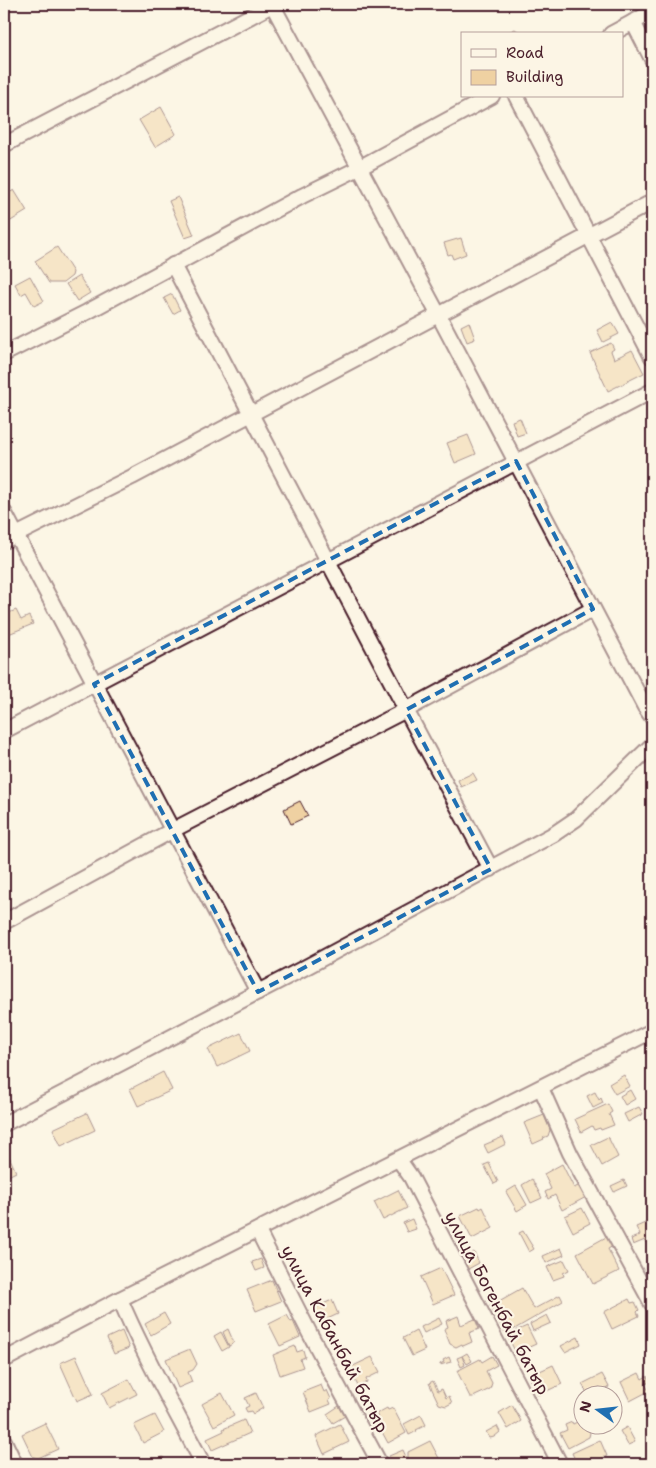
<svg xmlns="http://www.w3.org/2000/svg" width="656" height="1468" font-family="'Shantell Sans',sans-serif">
	<rect width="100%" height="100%" fill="#fcf5e5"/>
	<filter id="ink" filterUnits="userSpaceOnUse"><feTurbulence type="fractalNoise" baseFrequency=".02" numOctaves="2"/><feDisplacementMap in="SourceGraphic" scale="10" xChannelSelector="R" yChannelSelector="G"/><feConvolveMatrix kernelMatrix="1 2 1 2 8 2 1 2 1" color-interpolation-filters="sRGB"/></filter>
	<g filter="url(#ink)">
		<g fill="#efd1a2" stroke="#4a1f2b">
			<polygon points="515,29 519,32 519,34 505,34"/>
			<polygon points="161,107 176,134 155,147 139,120"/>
			<polygon points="14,190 27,211 9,222 4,213 4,196"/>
			<polygon points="178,197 194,235 185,238 169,201"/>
			<polygon points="461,238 466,254 453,259 451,254 448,255 444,243"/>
			<polygon points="57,247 73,272 72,276 63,283 49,283 35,261"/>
			<polygon points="30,276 44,301 34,306 26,292 21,295 15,284"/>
			<polygon points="79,276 90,293 77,301 66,284"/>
			<polygon points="172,294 180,310 173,314 164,298"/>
			<polygon points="469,322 475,339 467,342 461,326"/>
			<polygon points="612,322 619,334 603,342 597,330"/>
			<polygon points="611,343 614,349 611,351 614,359 632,350 644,373 608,391 590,353"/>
			<polygon points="520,418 526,433 517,436 512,421"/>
			<polygon points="468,435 476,454 455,463 447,443"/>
			<polygon points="16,610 21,620 29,616 33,624 6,635 4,628 4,615"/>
			<polygon points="473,773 477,780 461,787 458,780"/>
			<polygon points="300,801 308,816 291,824 284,809"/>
			<polygon points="241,1033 250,1051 217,1067 208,1049"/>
			<polygon points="163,1072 172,1090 138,1106 130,1089"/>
			<polygon points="624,1075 630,1086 615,1094 609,1084"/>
			<polygon points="630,1090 635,1099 625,1105 620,1096"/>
			<polygon points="595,1092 599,1100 601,1098 603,1103 593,1108 587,1096"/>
			<polygon points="608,1104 612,1112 609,1114 614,1125 601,1130 600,1128 594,1130 592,1126 581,1132 575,1119"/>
			<polygon points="639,1107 643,1114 628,1122 624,1114"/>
			<polygon points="87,1113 95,1130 61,1146 53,1129"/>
			<polygon points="544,1115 550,1130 548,1136 543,1138 544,1139 533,1144 524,1123"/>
			<polygon points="503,1137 506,1144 488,1153 484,1145"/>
			<polygon points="608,1137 618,1157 602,1166 591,1145"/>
			<polygon points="8,1154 16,1172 4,1178 4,1156"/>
			<polygon points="489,1163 498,1182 494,1184 484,1165"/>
			<polygon points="562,1164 574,1188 582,1184 588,1196 562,1210 555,1195 548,1199 545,1192 551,1189 544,1174"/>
			<polygon points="532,1179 542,1198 531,1203 522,1185"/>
			<polygon points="624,1180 627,1186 614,1192 611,1186"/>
			<polygon points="516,1186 527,1205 517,1211 506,1192"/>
			<polygon points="398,1190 407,1208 383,1220 374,1202"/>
			<polygon points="479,1207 480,1209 483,1207 493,1228 472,1239 460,1216"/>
			<polygon points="582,1208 590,1223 573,1232 565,1216"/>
			<polygon points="412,1219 416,1229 407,1232 403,1223"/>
			<polygon points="652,1220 652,1245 648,1247 645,1240 633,1245 631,1239 640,1235 636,1227"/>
			<polygon points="523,1231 534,1249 529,1252 519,1233"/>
			<polygon points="608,1236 613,1246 608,1249 619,1271 593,1284 577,1253"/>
			<polygon points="561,1248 564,1255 546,1263 543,1256"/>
			<polygon points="474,1252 479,1263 468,1269 463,1258"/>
			<polygon points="261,1259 264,1268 256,1271 252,1262"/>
			<polygon points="564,1260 569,1270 563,1273 564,1276 553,1280 547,1267"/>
			<polygon points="441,1268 454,1295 433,1304 421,1277"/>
			<polygon points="272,1280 281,1301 256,1311 247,1290"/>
			<polygon points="522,1288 534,1309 560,1295 563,1301 506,1334 490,1306"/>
			<polygon points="629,1299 631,1303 635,1302 639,1310 637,1312 639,1316 612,1329 604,1312"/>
			<polygon points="332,1300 338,1314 321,1322 314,1308"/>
			<polygon points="164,1313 170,1324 151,1335 145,1324"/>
			<polygon points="287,1315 291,1322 293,1321 300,1337 280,1346 269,1324"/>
			<polygon points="547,1315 551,1323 533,1331 530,1324"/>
			<polygon points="458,1316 461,1325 475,1319 479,1329 469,1333 472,1342 463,1346 462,1344 456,1347 450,1344 444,1329 448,1327 446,1321"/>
			<polygon points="439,1318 442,1324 424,1333 421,1327"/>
			<polygon points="527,1326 536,1344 516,1353 507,1335"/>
			<polygon points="228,1329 234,1343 229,1346 223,1332"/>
			<polygon points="122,1331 129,1348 114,1354 107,1338"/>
			<polygon points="416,1331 425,1350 412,1356 403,1338"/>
			<polygon points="221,1332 229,1347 222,1351 214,1336"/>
			<polygon points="578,1337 581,1344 565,1352 561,1346"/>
			<polygon points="295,1346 297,1352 303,1350 305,1357 300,1359 303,1367 280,1375 273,1355"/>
			<polygon points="190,1349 197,1364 193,1370 188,1372 192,1382 178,1388 166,1359"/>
			<polygon points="467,1353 472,1361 467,1364 462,1356"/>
			<polygon points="76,1356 93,1394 77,1401 60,1363"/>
			<polygon points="462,1356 465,1365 461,1367 457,1358"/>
			<polygon points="492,1356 497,1365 486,1371 492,1383 490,1389 473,1397 470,1397 457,1371 480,1359 482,1362"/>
			<polygon points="372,1357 380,1372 366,1379 367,1382 358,1386 349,1368"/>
			<polygon points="449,1357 451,1362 440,1365 440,1364 444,1362 443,1360"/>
			<polygon points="553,1365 562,1384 538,1395 529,1376"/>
			<polygon points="639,1373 642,1379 647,1376 650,1382 645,1384 649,1391 630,1401 621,1382"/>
			<polygon points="602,1374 609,1387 602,1391 600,1387 587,1393 582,1384"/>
			<polygon points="129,1379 137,1394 109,1408 102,1393"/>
			<polygon points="433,1381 438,1391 442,1389 446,1398 449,1396 452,1403 446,1406 439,1404 429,1383"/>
			<polygon points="321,1385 324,1392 327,1390 331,1399 329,1400 331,1404 311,1412 303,1392"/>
			<polygon points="222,1393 234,1415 214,1426 202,1404"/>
			<polygon points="256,1393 263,1408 253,1414 251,1411 247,1412 245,1408 249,1406 245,1398"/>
			<polygon points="512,1405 521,1421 508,1429 499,1413"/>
			<polygon points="339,1406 345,1416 333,1423 327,1414"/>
			<polygon points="387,1408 388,1410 393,1408 406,1433 388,1443 375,1419 378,1417 376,1414"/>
			<polygon points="155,1415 164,1432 143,1443 134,1425"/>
			<polygon points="421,1415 426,1425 416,1430 417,1431 409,1435 404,1424"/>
			<polygon points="244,1420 250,1433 212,1450 207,1439 224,1431 223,1429"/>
			<polygon points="579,1421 584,1424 584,1426 586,1426 590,1433 589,1437 568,1448 560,1433 567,1430 565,1425 572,1422 573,1424"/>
			<polygon points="45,1423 58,1449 38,1458 33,1457 22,1434"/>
			<polygon points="340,1424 349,1442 324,1454 316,1436"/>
			<polygon points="497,1426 500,1432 494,1437 490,1438 486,1432"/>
			<polygon points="627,1427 635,1442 628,1445 620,1431"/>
			<polygon points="600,1440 607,1456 590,1464 577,1464 572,1453"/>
			<polygon points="430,1441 442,1464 414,1464 413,1459 410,1460 408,1457 408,1452"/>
			<polygon points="403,1450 407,1459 397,1464 393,1464 389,1456"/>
			<polygon points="163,1457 166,1464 149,1464"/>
			<polygon points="185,1459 188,1464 176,1464"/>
			<polygon points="361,1459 368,1464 351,1464"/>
		</g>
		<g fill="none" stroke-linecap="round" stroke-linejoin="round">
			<defs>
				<g id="minor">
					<polyline points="272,4 438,314 645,707 652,717"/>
					<polyline points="633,22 652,59"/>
					<polyline points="611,34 652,12"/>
					<polyline points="516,96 652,357"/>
					<polyline points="4,145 274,4"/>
					<polyline points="173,265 406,710 491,869"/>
					<polyline points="4,354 87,312 302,196 359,168 492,96"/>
					<polyline points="4,512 258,992"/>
					<polyline points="4,541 132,477 652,202"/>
					<polyline points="4,731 652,391"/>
					<polyline points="4,922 173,830 406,710 593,609"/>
					<polyline points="541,1088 570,1153 652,1304"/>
					<polyline points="4,1124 306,967 554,834 576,819 652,745"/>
					<polyline points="399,1160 411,1177 560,1464"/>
					<polyline points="258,1231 310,1334 380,1464"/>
					<path d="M120 1299C144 1356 175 1410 203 1464"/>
					<polyline points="4,1360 120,1299 652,1031"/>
					<polyline points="4,1441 15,1464"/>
				</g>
			</defs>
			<use href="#minor" stroke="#4a1f2b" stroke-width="18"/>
			<use href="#minor" stroke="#fcf5e5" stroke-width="14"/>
		</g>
	</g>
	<path d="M0 0H656V1468H0ZM516 461 593 609 406 710 491 869 258 992 94 684Z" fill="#fcf5e5" fill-opacity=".55" fill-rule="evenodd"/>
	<path fill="none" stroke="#1f6fb2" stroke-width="4" stroke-dasharray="10 6" stroke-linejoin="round" d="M516 461 593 609 406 710 491 869 258 992 94 684Z"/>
	<g text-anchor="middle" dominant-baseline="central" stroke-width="4.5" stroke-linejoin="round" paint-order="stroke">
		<g font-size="18" fill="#4a1f2b" stroke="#fcf5e5">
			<text transform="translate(497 1303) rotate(62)">улица Богенбай батыр</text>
			<text transform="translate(335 1339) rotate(62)">улица Кабанбай батыр</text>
		</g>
	</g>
	<rect width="656" height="1468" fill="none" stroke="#fcf5e5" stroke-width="20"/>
	<rect x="10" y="10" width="636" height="1448" fill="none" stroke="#4a1f2b" stroke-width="2" filter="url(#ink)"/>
	<rect x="461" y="32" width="162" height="65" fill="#fcf5e5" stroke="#b59f9b"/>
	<rect x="471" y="49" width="25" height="8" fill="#fcf5e5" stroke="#b59f9b"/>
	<text x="506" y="58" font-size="15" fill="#4a1f2b">Road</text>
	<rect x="471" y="70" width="25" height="15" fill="#efd1a2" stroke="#b59f9b"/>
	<text x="506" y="82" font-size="15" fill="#4a1f2b">Building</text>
	<g transform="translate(598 1410) rotate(285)"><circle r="24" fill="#fcf5e5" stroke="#b59f9b"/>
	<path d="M0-4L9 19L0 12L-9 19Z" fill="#1f6fb2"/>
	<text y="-8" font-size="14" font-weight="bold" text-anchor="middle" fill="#4a1f2b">N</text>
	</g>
</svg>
